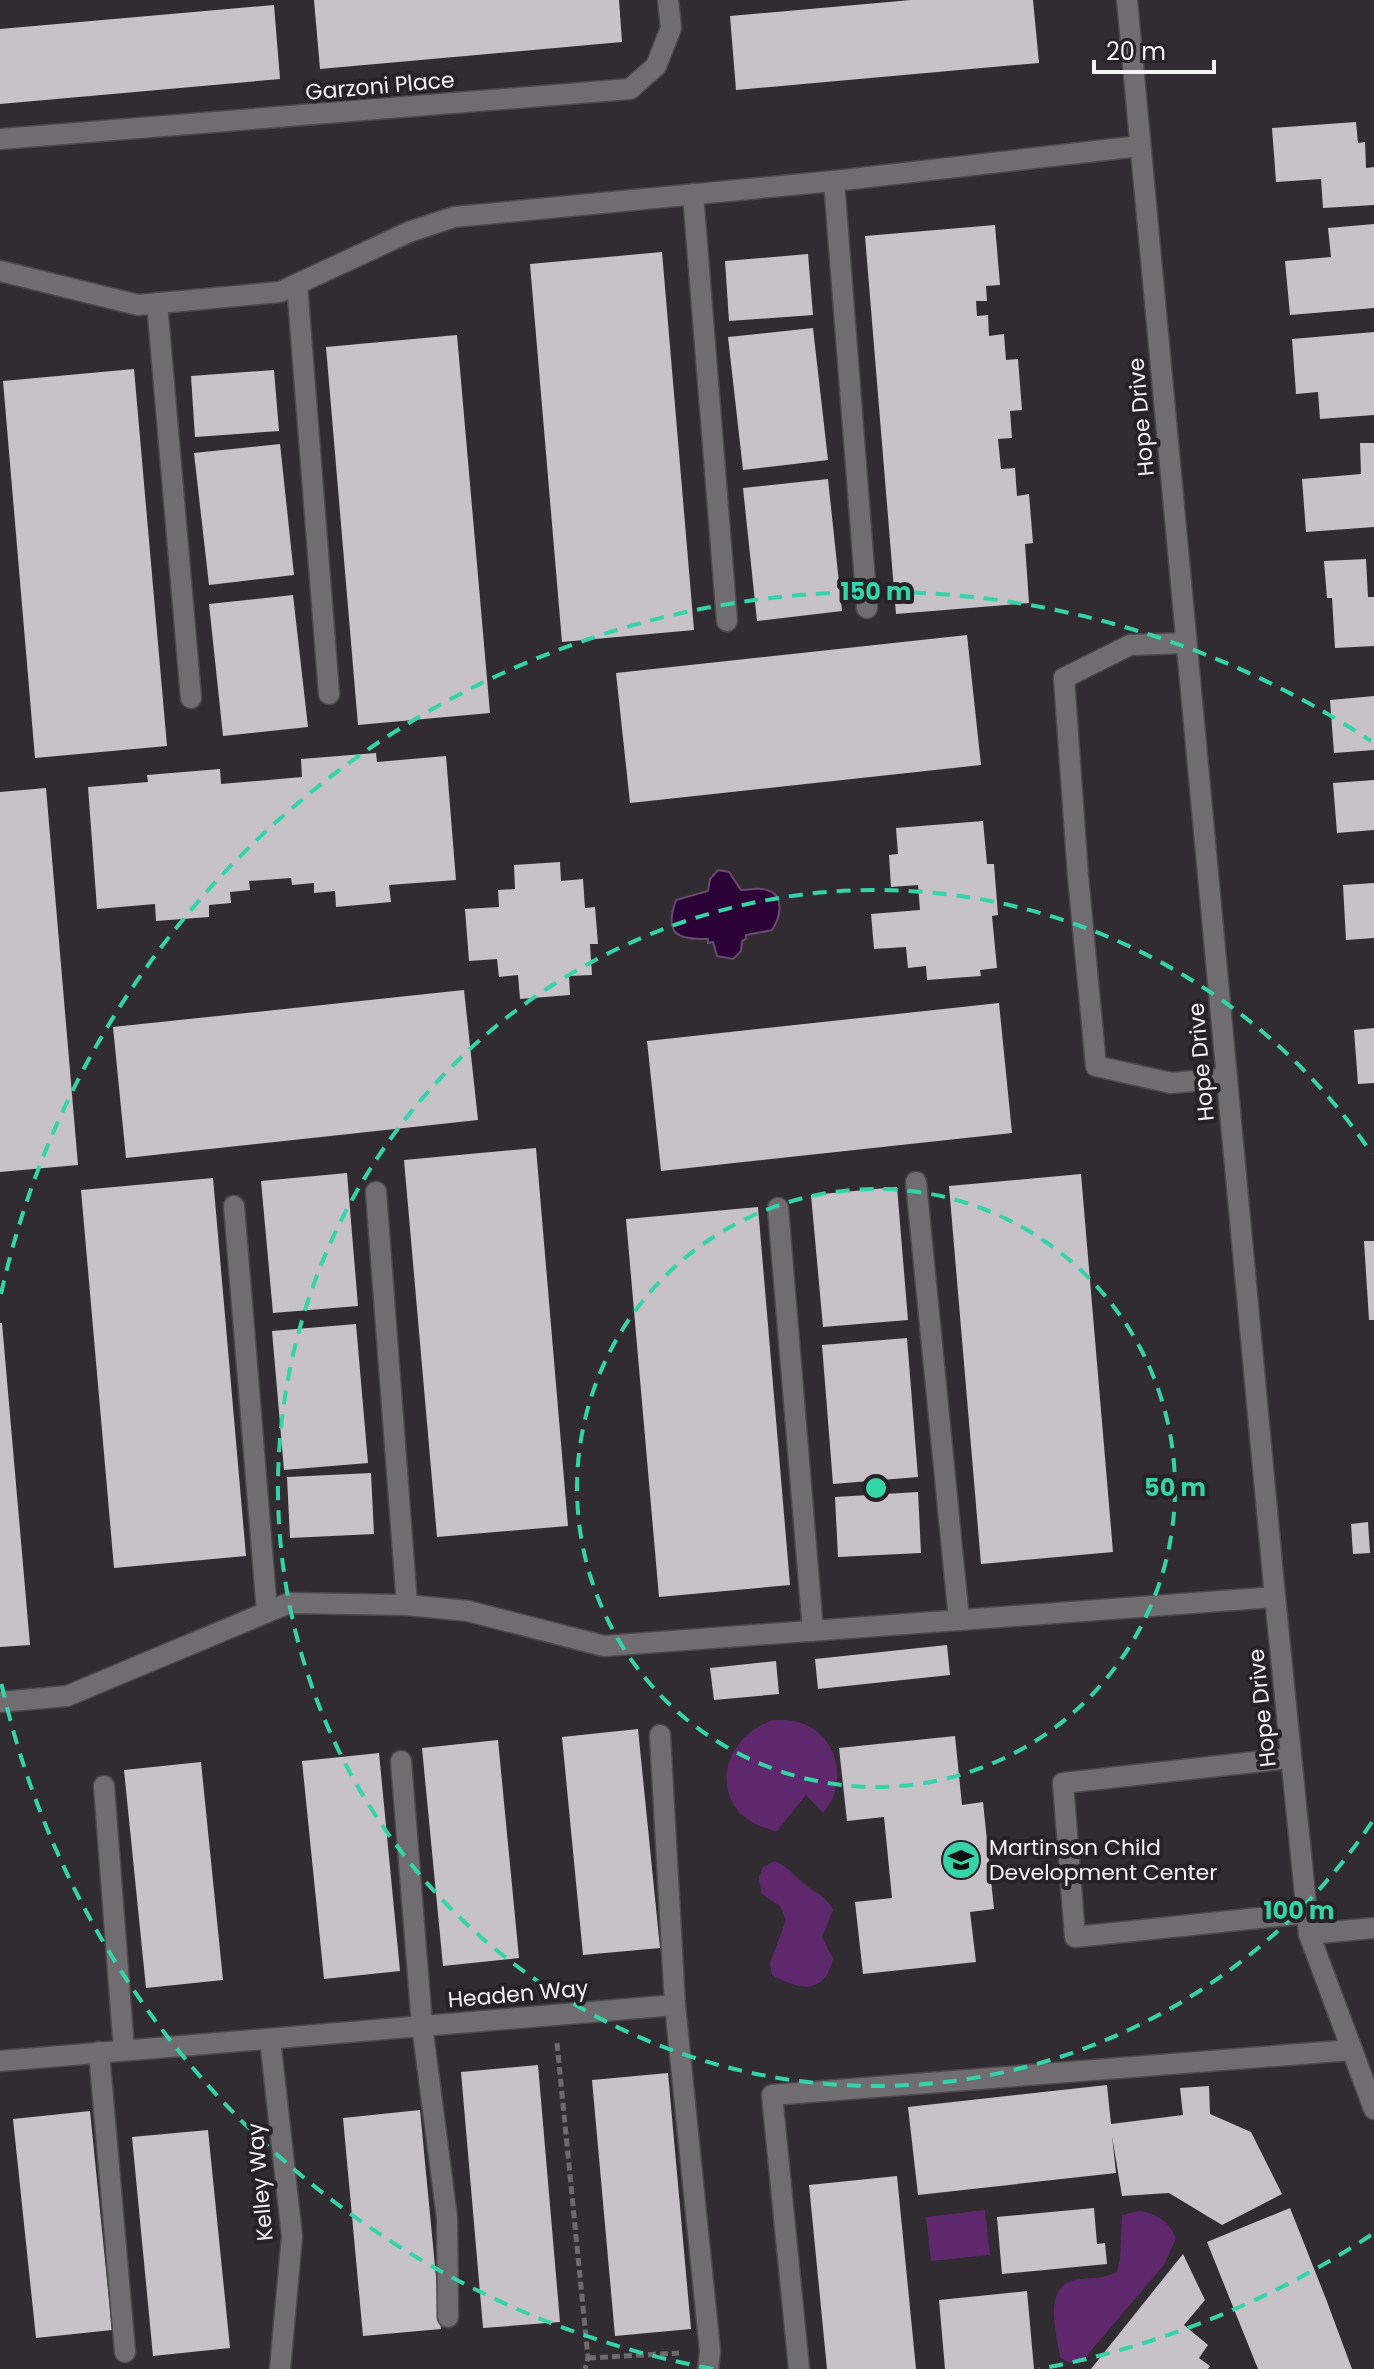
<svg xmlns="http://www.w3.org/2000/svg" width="1374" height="2369" font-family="Poppins,sans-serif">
	<rect width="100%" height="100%" fill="#302c31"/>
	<g fill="#5f286c">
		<path d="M773 1720C786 1720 799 1720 810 1727 841 1745 846 1787 823 1813L806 1795 777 1831C710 1820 711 1742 773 1720Z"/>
		<path d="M775 1861C790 1868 795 1877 808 1887 818 1895 826 1896 833 1910L822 1937 833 1959C824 1996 799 1990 772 1975L770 1963 786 1920 780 1906 761 1893 759 1877 763 1867Z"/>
		<polygon points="985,2210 990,2255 931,2261 926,2217"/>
		<path d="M1140 2211C1159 2215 1168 2221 1176 2238L1164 2265 1082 2361 1070 2363 1060 2357C1057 2334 1042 2286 1075 2280 1091 2277 1102 2280 1117 2272L1120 2259 1122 2215Z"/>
	</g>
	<path fill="#2c0135" stroke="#694a6f" stroke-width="2" d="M718 870 729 872 741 890C747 890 754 888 761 889 785 891 782 915 772 930L746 935V939L742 941 741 951 733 959 717 956 713 942 708 943V939C676 940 664 933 676 900L708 891 710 879Z"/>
	<g fill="#c7c2c8">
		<polygon points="314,0 619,0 622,42 320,69"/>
		<polygon points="911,0 1033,0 1039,63 736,90 730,16"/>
		<polygon points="274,5 280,79 0,104 0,29"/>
		<polygon points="1356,122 1358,143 1365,142 1366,168 1374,167 1374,205 1323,208 1321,179 1276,182 1272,128"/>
		<polygon points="1374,224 1374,308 1290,315 1285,261 1331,257 1328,228"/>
		<polygon points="995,225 1000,285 986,286 987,301 976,301 977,316 988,315 989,336 1004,334 1006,360 1018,359 1022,410 1010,411 1012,438 998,439 1001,469 1015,468 1017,496 1029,494 1033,543 1025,544 1029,603 896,614 865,236"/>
		<polygon points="662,252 694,630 562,642 530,264"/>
		<polygon points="808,254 813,315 729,321 725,261"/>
		<polygon points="813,328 828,460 743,470 728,337"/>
		<polygon points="1374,332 1374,415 1320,419 1318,392 1296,394 1292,339"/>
		<polygon points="457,335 490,713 358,725 326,347"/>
		<polygon points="134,369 167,746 35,758 3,381"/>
		<polygon points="274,370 279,431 195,437 191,376"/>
		<polygon points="1360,443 1374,443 1374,527 1306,532 1302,479 1361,474"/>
		<polygon points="280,444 294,575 209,585 194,453"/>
		<polygon points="828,479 842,611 757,621 743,488"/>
		<polygon points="1366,559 1368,597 1374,597 1374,646 1335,648 1332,598 1327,598 1324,561"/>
		<polygon points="293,595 308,727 223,736 209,604"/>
		<polygon points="967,635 981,765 630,803 616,673"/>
		<polygon points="1374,696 1374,750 1334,753 1330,700"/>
		<polygon points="376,753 377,762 446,756 456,880 389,885 391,902 336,907 335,891 314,893 314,883 292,885 291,878 249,881 250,890 230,892 231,903 209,905 209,917 156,921 155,904 97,909 88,787 148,782 147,775 220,769 221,784 302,777 301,759"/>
		<polygon points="1374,780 1374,830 1337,833 1333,783"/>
		<polygon points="46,788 78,1165 0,1172 0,792"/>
		<polygon points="983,821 987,864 994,864 998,915 992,916 997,968 980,970 981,976 927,980 926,966 908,968 906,947 874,949 871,914 920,910 918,885 891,887 889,855 898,854 896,828"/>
		<polygon points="560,862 561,881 583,879 585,908 595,907 598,944 590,944 592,975 569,976 570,995 520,999 518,975 499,977 497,959 469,961 465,909 499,907 498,890 515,889 514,865"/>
		<polygon points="1374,883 1374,938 1346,940 1343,885"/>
		<polygon points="464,990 478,1120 126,1158 113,1027"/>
		<polygon points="999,1003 1012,1133 661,1171 647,1041"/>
		<polygon points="1374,1028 1374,1083 1358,1084 1354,1030"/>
		<polygon points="536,1148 568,1526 437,1537 404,1160"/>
		<polygon points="347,1173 358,1306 273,1313 261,1181"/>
		<polygon points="1081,1174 1113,1552 981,1564 949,1186"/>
		<polygon points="213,1178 246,1556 114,1568 81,1190"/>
		<polygon points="897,1187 908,1320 823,1327 811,1195"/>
		<polygon points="758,1207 790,1585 659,1597 626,1219"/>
		<polygon points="1364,1241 1374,1241 1374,1320 1369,1320"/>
		<polygon points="0,1323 2,1323 30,1645 0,1647"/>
		<polygon points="356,1324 368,1463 284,1470 272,1331"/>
		<polygon points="907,1338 918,1477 833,1484 822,1345"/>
		<polygon points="371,1473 374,1534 290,1538 287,1477"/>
		<polygon points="918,1492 921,1553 838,1557 835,1497"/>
		<polygon points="1368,1522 1370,1553 1353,1554 1351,1524"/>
		<polygon points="947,1645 950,1675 818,1689 815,1659"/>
		<polygon points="776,1661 779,1694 714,1700 710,1668"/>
		<polygon points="638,1729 660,1948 583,1955 562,1737"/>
		<polygon points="955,1736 962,1805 983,1802 994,1909 970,1912 976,1962 863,1974 855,1902 892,1898 884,1817 847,1821 839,1748"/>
		<polygon points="498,1740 519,1958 443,1966 422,1748"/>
		<polygon points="379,1753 400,1971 324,1979 302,1761"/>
		<polygon points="201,1762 223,1980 146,1988 124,1770"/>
		<polygon points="538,2065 560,2322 483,2328 461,2072"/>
		<polygon points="668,2073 691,2329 615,2336 592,2080"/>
		<polygon points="1107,2085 1111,2124 1183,2115 1180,2088 1209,2086 1210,2114 1251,2132 1282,2194 1222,2225 1169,2193 1122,2196 1112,2136 1116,2173 918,2195 908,2107"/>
		<polygon points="420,2110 441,2329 363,2336 343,2118"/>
		<polygon points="90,2111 112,2330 36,2338 13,2119"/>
		<polygon points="208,2130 230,2348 153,2356 132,2137"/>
		<polygon points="897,2176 916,2369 827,2369 809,2185"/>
		<polygon points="1094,2208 1097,2244 1105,2243 1107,2264 1002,2274 997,2217"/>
		<polygon points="1290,2208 1326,2299 1352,2369 1258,2369 1207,2242"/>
		<polygon points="1183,2254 1205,2300 1184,2325 1208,2345 1199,2358 1210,2366 1208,2369 1091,2369"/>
		<polygon points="1027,2291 1034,2369 945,2369 939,2300"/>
	</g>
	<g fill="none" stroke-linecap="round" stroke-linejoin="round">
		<defs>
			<g id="minor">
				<polyline points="1127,0 1275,1597 1309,1934 1374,2109"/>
				<polyline points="0,139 630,89 656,66 671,28 668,0"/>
				<polyline points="834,181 867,608"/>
				<polyline points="693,194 727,621"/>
				<polyline points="0,271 138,305 280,292 409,232 454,217 834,181 1140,146"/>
				<polyline points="297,284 329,694"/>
				<polyline points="157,303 191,698"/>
				<polyline points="1186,643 1130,645 1064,678 1078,876 1096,1066 1171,1083 1227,1078"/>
				<polyline points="916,1182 959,1620"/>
				<polyline points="376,1192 407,1605"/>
				<polyline points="234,1206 267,1612"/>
				<polyline points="778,1208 813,1631"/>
				<polyline points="0,1702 67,1696 289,1603 407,1605 468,1611 604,1646 1275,1597"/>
				<polyline points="660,1735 675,2005 710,2351 708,2369"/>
				<polyline points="1291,1758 1063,1783 1075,1937 1307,1913"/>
				<polyline points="401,1761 422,2025 447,2218 448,2317"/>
				<polyline points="104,1786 124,2050"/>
				<polyline points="1309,1934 1374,1928"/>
				<polyline points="270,2039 292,2236 280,2369"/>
				<polyline points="99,2052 125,2352"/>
				<polyline points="0,2061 675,2005"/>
				<polyline points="799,2369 772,2095 1352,2050"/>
			</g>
		</defs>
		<use href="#minor" stroke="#4c484d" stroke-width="23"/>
		<g stroke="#6d6a6e" stroke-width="5" stroke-dasharray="8 4" stroke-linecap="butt">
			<polyline points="557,2043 588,2358 585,2369"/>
			<polyline points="588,2358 679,2353"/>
		</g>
		<use href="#minor" stroke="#6f6d6f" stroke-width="20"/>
	</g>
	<g fill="none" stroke="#34d4a8" stroke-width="4" stroke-dasharray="14 10">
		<circle cx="876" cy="1488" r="299"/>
		<path d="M1372 1822A598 598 0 1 1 1372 1154"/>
		<path d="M1371 2235A896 896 0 0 1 1039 2369M713 2369A896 896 0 0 1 1 1682M1 1294A896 896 0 0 1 1371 741"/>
	</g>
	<defs>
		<symbol id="school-disc" viewBox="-11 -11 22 22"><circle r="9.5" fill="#34d4a8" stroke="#262227"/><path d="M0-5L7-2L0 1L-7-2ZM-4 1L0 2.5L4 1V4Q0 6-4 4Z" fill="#111"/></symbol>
	</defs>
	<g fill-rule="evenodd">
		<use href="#school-disc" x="939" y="1838" width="44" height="44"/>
	</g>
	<g text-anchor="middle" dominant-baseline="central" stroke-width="8" stroke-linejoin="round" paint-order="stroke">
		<g font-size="22" fill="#f6f3f7" stroke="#262227">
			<text transform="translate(380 86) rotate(-5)">Garzoni Place</text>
			<text transform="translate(1141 417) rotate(-95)">Hope Drive</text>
			<text transform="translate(1201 1062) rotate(-95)">Hope Drive</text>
			<text transform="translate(1262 1708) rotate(-96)">Hope Drive</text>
			<text transform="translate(518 1994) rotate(-5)">Headen Way</text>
			<text transform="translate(260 2182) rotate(-95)">Kelley Way</text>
		</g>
		<g font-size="22" fill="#f6f3f7" stroke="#262227" text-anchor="start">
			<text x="989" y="1847">Martinson Child<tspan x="989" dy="25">Development Center</tspan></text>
		</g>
	</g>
	<circle cx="876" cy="1488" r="12" fill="#34d4a8" stroke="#262227" stroke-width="4"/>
	<g font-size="24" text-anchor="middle" font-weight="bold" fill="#34d4a8" stroke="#262227" stroke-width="8" stroke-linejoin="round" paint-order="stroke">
		<text x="876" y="600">150 m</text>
		<text x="1175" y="1496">50 m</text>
		<text x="1299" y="1919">100 m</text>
	</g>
	<path d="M1094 60v12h120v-12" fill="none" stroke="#f6f3f7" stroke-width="4"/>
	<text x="1106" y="60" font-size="24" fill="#f6f3f7" stroke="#262227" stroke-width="6" paint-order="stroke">20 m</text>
</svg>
